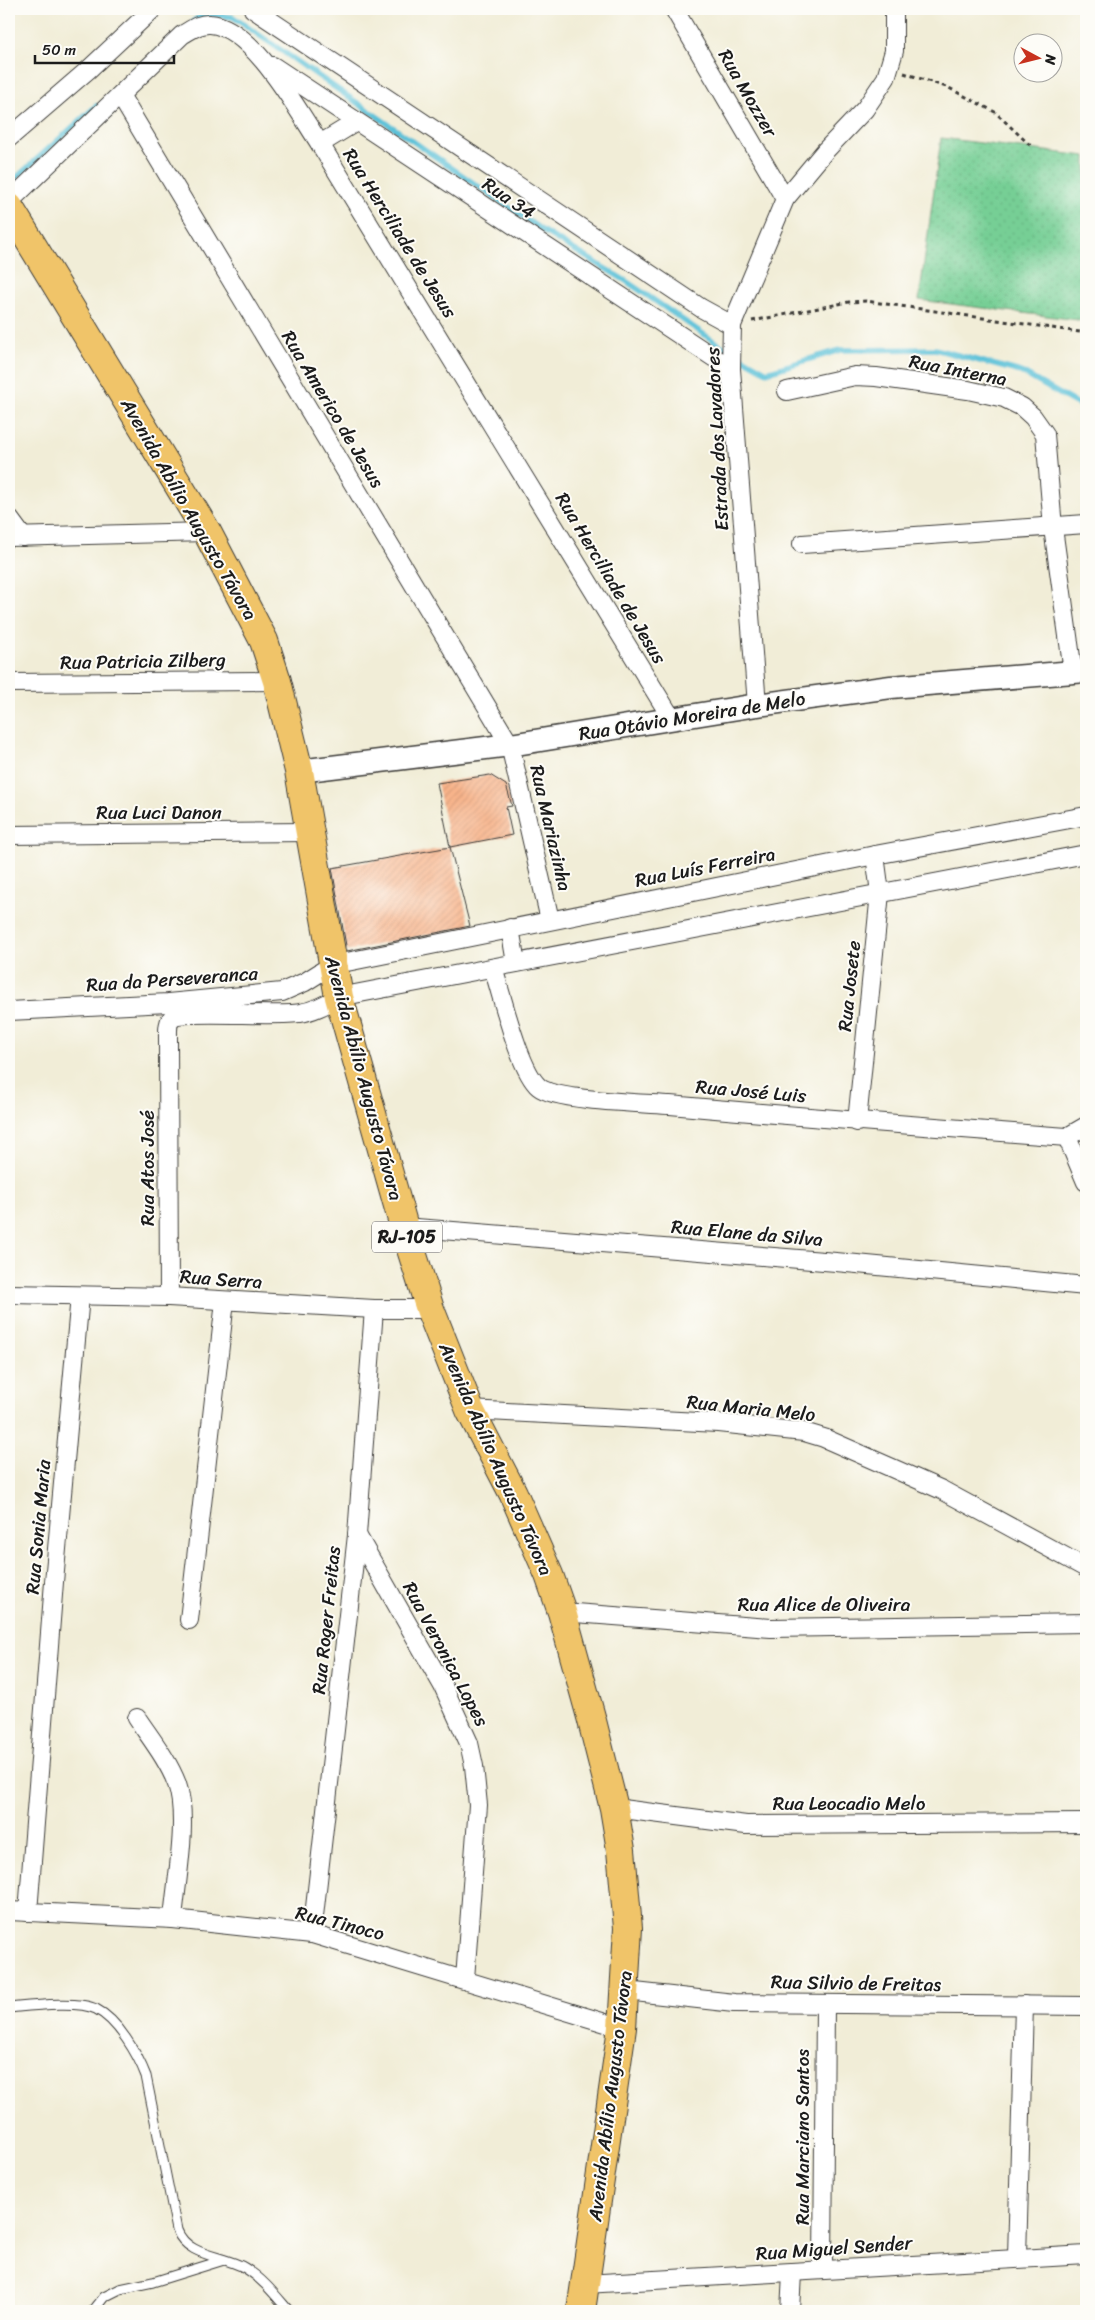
<svg xmlns="http://www.w3.org/2000/svg" width="1095" height="2320" font-family="Sriracha,sans-serif">
	<defs>
		<pattern id="grass-dots" width="8" height="8" patternUnits="userSpaceOnUse" patternTransform="scale(1.25)"><rect width="8" height="8" fill="#76cf95"/><path d="M2 2h.1M6 6h.1" fill="none" stroke="#66b180" stroke-width="1.8" stroke-linecap="round"/></pattern>
		<pattern id="building-hatch" width="6" height="6" patternUnits="userSpaceOnUse" patternTransform="scale(1.25)"><rect width="6" height="6" fill="#f8b288"/><path d="M-1 1l2-2M0 6l6-6M5 7l2-2" fill="none" stroke="#d49875"/></pattern>
	</defs>
	<rect width="100%" height="100%" fill="#fdfcf7"/>
	<filter id="ink" filterUnits="userSpaceOnUse"><feTurbulence type="fractalNoise" baseFrequency=".02" numOctaves="2"/><feDisplacementMap in="SourceGraphic" scale="10" xChannelSelector="R" yChannelSelector="G"/><feConvolveMatrix kernelMatrix="1 2 1 2 8 2 1 2 1" color-interpolation-filters="sRGB"/></filter>
	<filter id="wash" filterUnits="userSpaceOnUse"><feTurbulence type="fractalNoise" baseFrequency=".0096" numOctaves="4" result="noise"/><feDisplacementMap in="SourceGraphic" scale="20" xChannelSelector="R" yChannelSelector="G"/><feGaussianBlur stdDeviation="1.12" result="paint"/><feColorMatrix in="noise" values="0 0 0 0 0 0 0 0 0 0 0 0 0 0 0 0 0 1.4 0 .05"/><feComposite in="paint" operator="in"/></filter>
	<g filter="url(#wash)">
		<rect width="100%" height="100%" fill="#f1edd7"/>
		<polygon fill="url(#grass-dots)" stroke="#497658" points="941,138 1086,156 1086,321 919,300"/>
		<g fill="none" stroke-linecap="round" stroke-linejoin="round">
			<g stroke="#5bc1d8" stroke-width="5.5">
				<polyline points="194,21 203,14 233,17 543,231 626,281 718,344 767,372 840,350 935,349 1021,372 1086,409"/>
				<polyline points="16,178 96,106"/>
			</g>
		</g>
		<g id="blocks">
			<g fill="url(#building-hatch)">
				<polygon points="490,775 506,785 512,806 506,807 512,835 450,847 437,783"/>
				<polygon points="450,847 470,926 347,951 332,868"/>
			</g>
		</g>
	</g>
	<g filter="url(#ink)">
		<use href="#blocks" fill-opacity="0" stroke="#3c3b38" stroke-width="1"/>
		<g fill="none" stroke-linecap="round" stroke-linejoin="round">
			<defs>
				<g id="service">
					<path d="M9 2008C30 2006 78 2000 96 2009 118 2020 138 2055 146 2076L177 2230C187 2257 223 2255 245 2268 263 2279 276 2296 289 2311"/>
					<polyline points="93,2311 104,2297 120,2289 153,2282 224,2260"/>
				</g>
				<g id="minor">
					<polyline points="253,9 701,308 732,325"/>
					<polyline points="674,9 785,199"/>
					<polyline points="273,66 731,369"/>
					<polyline points="120,95 510,745 550,920"/>
					<polyline points="9,138 88,70 153,9"/>
					<polyline points="320,144 356,122"/>
					<path d="M9 202 182 35C191 30 199 23 210 24 252 26 298 111 320 144L672 719"/>
					<polyline points="787,391 855,376 876,377 968,390 1004,398 1022,407 1033,417 1045,434 1053,528 1073,672"/>
					<polyline points="9,518 23,537"/>
					<polyline points="9,537 207,532"/>
					<polyline points="802,544 1086,524"/>
					<polyline points="9,683 277,681"/>
					<polyline points="757,705 731,369 732,325 785,199 825,151 865,109 886,78 894,51 894,9"/>
					<polyline points="9,835 310,832"/>
					<polyline points="510,928 516,963"/>
					<path d="M493 968C502 995 519 1070 539 1087 556 1101 643 1103 670 1105 802 1117 934 1127 1067 1137L1086 1126"/>
					<polyline points="9,1011 168,1003 282,992 305,982 332,965 875,855 1086,816"/>
					<polyline points="857,1122 880,893 875,855"/>
					<polyline points="1067,1137 1086,1182"/>
					<polyline points="404,1227 836,1262 1086,1286"/>
					<polyline points="9,1294 169,1297 374,1309 430,1309"/>
					<path d="M169 1297 168 1039C168 1032 167 1021 173 1017 183 1010 278 1017 300 1013 314 1011 326 1004 339 997L1086 854"/>
					<polyline points="470,1410 718,1423 804,1432 824,1438 942,1490 1086,1568"/>
					<polyline points="357,1535 443,1686 469,1743 474,1766 478,1805 465,1979"/>
					<polyline points="562,1612 771,1628 1086,1623"/>
					<polyline points="189,1620 225,1301"/>
					<path d="M137 1718C151 1739 168 1760 177 1784 189 1818 176 1882 173 1919"/>
					<polyline points="614,1808 746,1825 1086,1823"/>
					<polyline points="9,1911 173,1919 312,1934 622,2028"/>
					<polyline points="28,1912 54,1582 80,1296"/>
					<polyline points="312,1934 357,1535 374,1309"/>
					<polyline points="626,1991 734,2003 1086,2006"/>
					<polyline points="1017,2257 1024,2005"/>
					<polyline points="823,2269 825,2005"/>
					<polyline points="585,2284 1086,2255"/>
					<polyline points="790,2311 792,2273"/>
				</g>
				<polyline id="tertiary" points="299,771 510,745 757,705 891,687 1086,671"/>
				<polyline id="primary" points="9,207 207,532 264,641 277,681 299,771 339,997 404,1227 430,1309 470,1410 513,1493 549,1575 562,1612 591,1717 614,1808 621,1850 628,1928 622,2028 581,2311"/>
			</defs>
			<use href="#service" stroke="#3c3b38" stroke-width="11"/>
			<use href="#minor" stroke="#3c3b38" stroke-width="20"/>
			<use href="#tertiary" stroke="#3c3b38" stroke-width="25"/>
			<use href="#primary" stroke="#3c3b38" stroke-width="30"/>
			<g stroke="#3c3b38" stroke-width="3" stroke-dasharray="4 4" stroke-linecap="butt">
				<polyline points="904,73 949,88 995,112 1033,148"/>
				<polyline points="752,321 849,302 866,301 1086,333"/>
			</g>
			<use href="#service" stroke="#fff" stroke-width="9"/>
			<use href="#minor" stroke="#fff" stroke-width="18"/>
			<use href="#tertiary" stroke="#fff" stroke-width="22"/>
			<use href="#primary" stroke="#f0c469" stroke-width="28"/>
		</g>
	</g>
	<g text-anchor="middle" dominant-baseline="central" stroke-width="4" stroke-linejoin="round" paint-order="stroke">
		<rect fill="#fdfcf7" stroke="#605f5e" stroke-width="1" x="372" y="1221.5" width="70" height="31" rx="4"/>
		<g font-size="18" font-weight="bold" fill="#1c1c1c">
			<text x="407" y="1237">RJ-105</text>
		</g>
		<g font-size="19" fill="#1c1c1c" stroke="#fdfcf7">
			<text transform="translate(748 93) rotate(60)">Rua Mozzer</text>
			<text transform="translate(509 198) rotate(34)">Rua 34</text>
			<text transform="translate(400 233) rotate(58)">Rua Herciliade de Jesus</text>
			<text transform="translate(958 370) rotate(11)">Rua Interna</text>
			<text transform="translate(333 409) rotate(59)">Rua Americo de Jesus</text>
			<text transform="translate(717 439) rotate(-93)">Estrada dos Lavadores</text>
			<text transform="translate(189 509) rotate(60)">Avenida Abílio Augusto Távora</text>
			<text transform="translate(611 578) rotate(59)">Rua Herciliade de Jesus</text>
			<text transform="translate(143 661) rotate(-1)">Rua Patricia Zilberg</text>
			<text transform="translate(692 716) rotate(-9)">Rua Otávio Moreira de Melo</text>
			<text x="159" y="812">Rua Luci Danon</text>
			<text transform="translate(551 828) rotate(77)">Rua Mariazinha</text>
			<text transform="translate(705 867) rotate(-11)">Rua Luís Ferreira</text>
			<text transform="translate(172 979) rotate(-4)">Rua da Perseveranca</text>
			<text transform="translate(849 986) rotate(-84)">Rua Josete</text>
			<text transform="translate(364 1078) rotate(75)">Avenida Abílio Augusto Távora</text>
			<text transform="translate(751 1091) rotate(5)">Rua José Luis</text>
			<text transform="translate(147 1168) rotate(-90)">Rua Atos José</text>
			<text transform="translate(747 1233) rotate(5)">Rua Elane da Silva</text>
			<text transform="translate(221 1279) rotate(4)">Rua Serra</text>
			<text transform="translate(751 1408) rotate(6)">Rua Maria Melo</text>
			<text transform="translate(496 1459) rotate(66)">Avenida Abílio Augusto Távora</text>
			<text transform="translate(38 1527) rotate(-85)">Rua Sonia Maria</text>
			<text x="824" y="1604">Rua Alice de Oliveira</text>
			<text transform="translate(326 1620) rotate(-84)">Rua Roger Freitas</text>
			<text transform="translate(446 1654) rotate(62)">Rua Veronica Lopes</text>
			<text x="849" y="1803">Rua Leocadio Melo</text>
			<text transform="translate(340 1923) rotate(14)">Rua Tinoco</text>
			<text transform="translate(856 1983) rotate(1)">Rua Silvio de Freitas</text>
			<text transform="translate(610 2096) rotate(-83)">Avenida Abílio Augusto Távora</text>
			<text transform="translate(802 2137) rotate(-90)">Rua Marciano Santos</text>
			<text transform="translate(834 2248) rotate(-4)">Rua Miguel Sender</text>
		</g>
	</g>
	<rect width="1095" height="2320" fill="none" stroke="#fdfcf7" stroke-width="30"/>
	<g transform="translate(1038 58) rotate(97)"><circle r="24" fill="#fdfcf7" stroke="#a3a29f"/>
	<path d="M0-4L9 19L0 12L-9 19Z" fill="#c8321e"/>
	<text y="-8" font-size="14" font-weight="bold" text-anchor="middle" fill="#1c1c1c">N</text>
	</g>
	<path d="M35 55v8h139v-8" fill="none" stroke="#1c1c1c" stroke-width="2.5"/>
	<text x="42" y="55" font-size="15" fill="#1c1c1c" stroke="#fdfcf7" stroke-width="4" paint-order="stroke">50 m</text>
</svg>
